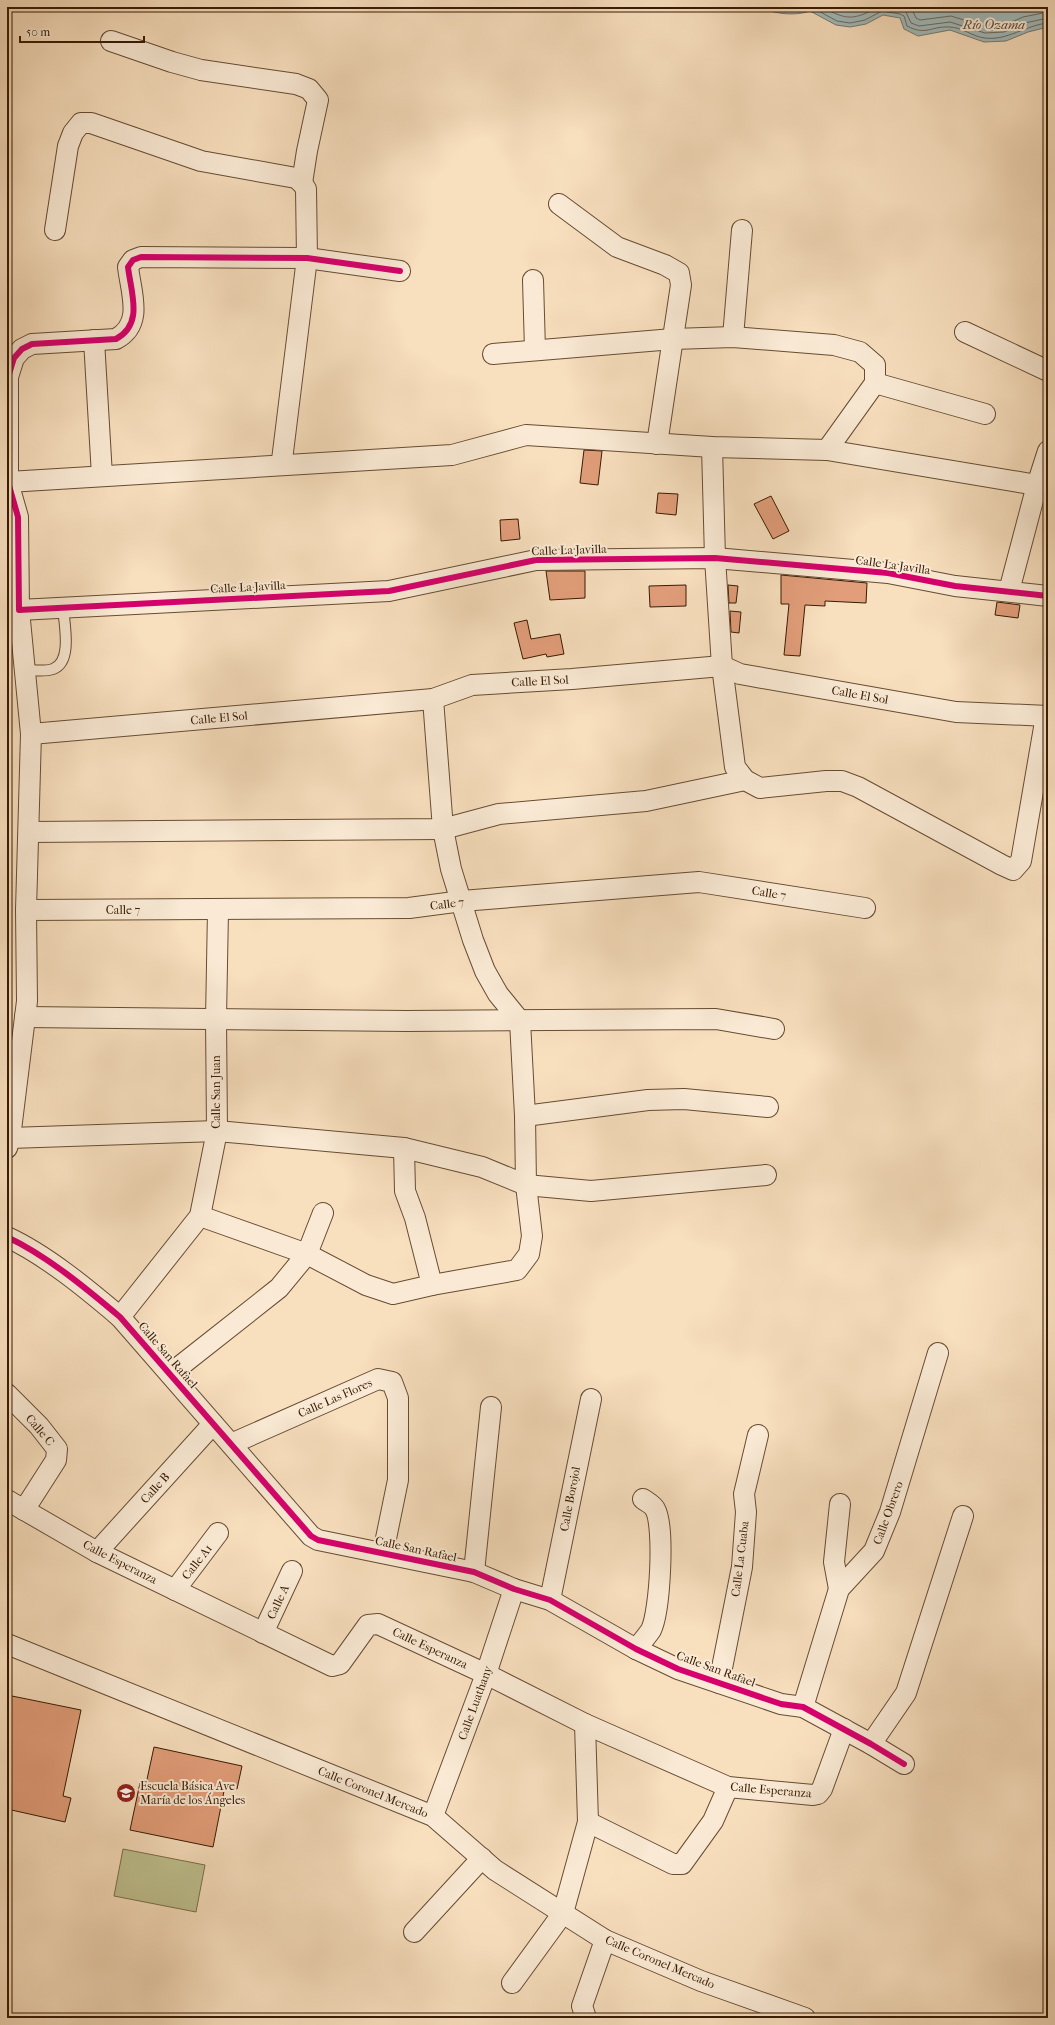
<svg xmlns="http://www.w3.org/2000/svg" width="1055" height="2025" font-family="'IM FELL French Canon',serif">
	<rect width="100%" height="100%" fill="#f8dfbe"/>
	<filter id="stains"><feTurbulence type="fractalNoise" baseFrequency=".005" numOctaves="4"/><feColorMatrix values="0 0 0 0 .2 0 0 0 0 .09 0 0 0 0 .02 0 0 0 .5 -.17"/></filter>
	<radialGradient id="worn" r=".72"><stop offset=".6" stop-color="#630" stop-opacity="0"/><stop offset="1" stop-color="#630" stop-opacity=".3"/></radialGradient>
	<polygon fill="#bfc190" stroke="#7b6e4a" points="123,1849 205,1865 196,1912 114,1896"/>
	<path fill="#a1babb" stroke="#777a72" d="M757 7H1048V27L1028 32 1006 41 984 42 950 30 918 36 904 29 900 18 883 15 866 24 850 27 836 25 810 11C792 17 774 13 757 7Z"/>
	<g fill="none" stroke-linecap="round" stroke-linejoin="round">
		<g stroke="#6c6a60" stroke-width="1">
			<path d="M811 7 837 21 850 23 865 20 882 11 900 14 904 16 907 26C926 36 931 26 949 27 962 27 973 37 985 38 1007 41 1026 25 1048 23"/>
			<path d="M822 7C848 21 853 20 879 7"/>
			<polyline points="890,7 905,10 911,23 919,26 950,22 985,33 1004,32 1025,23 1048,18"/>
			<polyline points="911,7 916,18 920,20 951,16 987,27 1003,26 1023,17 1048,12"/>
		</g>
	</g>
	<g fill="#e29e7a" stroke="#371b04">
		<polygon points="584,450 602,451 598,485 580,483"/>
		<polygon points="658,493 678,494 676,515 656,513"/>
		<polygon points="771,496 789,531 773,539 754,504"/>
		<polygon points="518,519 520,539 501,541 500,520"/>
		<polygon points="546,571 585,571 585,598 550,600"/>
		<polygon points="781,575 867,583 866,603 825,601 825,606 805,605 800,656 784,655 789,604 781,604"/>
		<polygon points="686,585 686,606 650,607 649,586"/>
		<polygon points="728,585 738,586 736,603 729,603"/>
		<polygon points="997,602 1020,605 1018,618 995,615"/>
		<polygon points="730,611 741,612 739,633 731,632"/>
		<polygon points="527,620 531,639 560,634 564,654 547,657 546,654 523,659 514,623"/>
		<polygon points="7,1695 81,1710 63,1796 71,1798 65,1822 7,1809"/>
		<polygon points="154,1747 242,1766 237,1789 225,1786 213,1847 130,1830 140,1783 146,1784"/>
	</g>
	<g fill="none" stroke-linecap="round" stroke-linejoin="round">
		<defs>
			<path id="lane" d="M25 670C33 670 45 672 53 669 73 662 64 623 63 607"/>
			<g id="street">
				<polyline points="111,41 172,62 201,70 296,84 309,89 318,100 307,151 302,183"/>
				<polyline points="559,204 617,247 665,265 679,273 681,285 657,444"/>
				<polyline points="55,230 68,146 73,133 81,123 91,123 201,161 296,178 302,183 306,189 307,258 282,460 279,464"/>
				<path d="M400 271 307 258 141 257 133 260 128 267C131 293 144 324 116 339L32 344 22 349 14 358 8 377V482L18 517 19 610 389 591 536 560 715 558 888 573 955 586 1048 596"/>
				<polyline points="533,280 535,350"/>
				<polyline points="965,332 1048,371"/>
				<polyline points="733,337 742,230"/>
				<polyline points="94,340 102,476"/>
				<polyline points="493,354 673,339 733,337 834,345 860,352 875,365 875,383 827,450"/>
				<polyline points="875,383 985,414"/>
				<polyline points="712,447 715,558 722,666 735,767 745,780 760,788 826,781 842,781 858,787 1002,865 1013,870 1021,861 1046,716"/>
				<polyline points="8,482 452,455 526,435 712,447 827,450 1037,485"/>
				<polyline points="1009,591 1037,485 1048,451"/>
				<polyline points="31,734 433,699 472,685 572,679 722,666 740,674 956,712 1048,716"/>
				<polyline points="29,832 443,829 499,814 646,801 745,780"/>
				<polyline points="26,910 409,908 462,901 699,882 865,908"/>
				<polyline points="25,1017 407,1021 716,1019 774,1029"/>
				<polyline points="525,1116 648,1100 684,1099 768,1107"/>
				<polyline points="10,1138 217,1131 404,1148 482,1167 526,1185 591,1191 766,1175"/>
				<polyline points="7,1148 10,1138 27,1001 26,910 31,734 19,610 12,598"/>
				<polyline points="200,1216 307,1254 366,1285 393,1294 432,1285 415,1218 405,1191 404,1148"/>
				<path d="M7 1237C46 1255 87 1289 120 1317L311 1536 318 1540 474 1572 514 1589 550 1600 636 1649 678 1669 781 1704 803 1707 871 1744 904 1764"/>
				<polyline points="432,1285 517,1270 529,1254 532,1236 526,1185 525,1116 520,1021 498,994 485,971 473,940 451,869 443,829 433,699"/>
				<polyline points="120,1317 200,1216 217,1131 216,1019 218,910"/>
				<polyline points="170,1374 279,1288 307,1254 323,1213"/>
				<polyline points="7,1394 39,1426 57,1449 56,1460 24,1510"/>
				<polyline points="231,1444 378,1379 392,1382 398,1398 398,1480 383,1553"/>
				<polyline points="7,1500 97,1552 332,1666 340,1664 368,1625 378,1624 486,1674 585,1724 728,1787 813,1795 818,1794 822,1789 844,1729"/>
				<polyline points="97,1552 213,1424"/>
				<polyline points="474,1572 491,1407"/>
				<polyline points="839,1589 834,1562 840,1504"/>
				<polyline points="175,1590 218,1533"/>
				<polyline points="550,1600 591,1399"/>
				<polyline points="263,1633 292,1571"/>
				<polyline points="7,1644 433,1816 495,1870 605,1940 701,1981 805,2018"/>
				<path d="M636 1649C641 1643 647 1636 651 1630 660 1612 665 1526 655 1509 653 1505 647 1502 643 1499"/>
				<polyline points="719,1683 742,1567 746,1512 744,1494 758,1435"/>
				<polyline points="803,1707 839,1589 874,1551 890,1512 938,1353"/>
				<polyline points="871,1744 906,1693 963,1516"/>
				<polyline points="433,1816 486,1674 514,1589"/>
				<polyline points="588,1822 673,1864 682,1864 713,1821 728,1787"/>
				<polyline points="414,1932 482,1858"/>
				<polyline points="512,1983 563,1913 588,1822 585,1724"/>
				<polyline points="586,2018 582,2006 605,1940"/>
			</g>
		</defs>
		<use href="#lane" stroke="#674c32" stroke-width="12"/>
		<use href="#street" stroke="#674c32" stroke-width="22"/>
		<use href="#lane" stroke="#faead5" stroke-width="10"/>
		<use href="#street" stroke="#faead5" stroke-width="20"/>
		<defs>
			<g id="cycleway">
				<path d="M400 271 307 258 141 257 133 260 128 267C131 293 144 324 116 339L32 344 22 349 14 358 8 377V482L18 517 19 610 389 591 536 560 715 558 888 573 955 586 1048 596"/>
				<path d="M7 1237C46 1255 87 1289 120 1317L311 1536 318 1540 474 1572 514 1589 550 1600 636 1649 678 1669 781 1704 803 1707 871 1744 904 1764"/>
			</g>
		</defs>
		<use href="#cycleway" stroke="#faead5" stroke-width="8"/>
		<use href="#cycleway" stroke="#d6006c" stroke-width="6"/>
	</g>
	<defs>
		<symbol id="school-disc" viewBox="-11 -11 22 22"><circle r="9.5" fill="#8f2418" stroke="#faead5"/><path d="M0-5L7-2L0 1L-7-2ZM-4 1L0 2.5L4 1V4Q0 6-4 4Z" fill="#fff"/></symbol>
	</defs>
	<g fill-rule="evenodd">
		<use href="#school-disc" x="115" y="1782" width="22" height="22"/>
	</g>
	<g text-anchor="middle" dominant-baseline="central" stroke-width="4" stroke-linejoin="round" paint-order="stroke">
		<g font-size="12" fill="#371b04" stroke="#faead5">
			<text transform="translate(569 550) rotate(-2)">Calle La Javilla</text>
			<text transform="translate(893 565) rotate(8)">Calle La Javilla</text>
			<text transform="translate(248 587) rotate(-3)">Calle La Javilla</text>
			<text transform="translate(540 681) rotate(-3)">Calle El Sol</text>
			<text transform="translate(860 695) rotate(10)">Calle El Sol</text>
			<text transform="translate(219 718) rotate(-5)">Calle El Sol</text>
			<text transform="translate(769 893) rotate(9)">Calle 7</text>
			<text transform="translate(447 904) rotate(-7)">Calle 7</text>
			<text x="123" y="910">Calle 7</text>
			<text transform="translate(216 1092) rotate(-90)">Calle San Juan</text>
			<text transform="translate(168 1355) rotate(49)">Calle San Rafael</text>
			<text transform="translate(335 1398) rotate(-24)">Calle Las Flores</text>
			<text transform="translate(40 1430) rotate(49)">Calle C</text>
			<text transform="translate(155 1488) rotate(-48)">Calle B</text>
			<text transform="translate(570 1499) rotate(-79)">Calle Borojol</text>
			<text transform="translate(888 1513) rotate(-70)">Calle Obrero</text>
			<text transform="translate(416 1549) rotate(12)">Calle San Rafael</text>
			<text transform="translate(740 1559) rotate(-83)">Calle La Cuaba</text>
			<text transform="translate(120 1562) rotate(27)">Calle Esperanza</text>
			<text transform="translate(197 1562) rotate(-52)">Calle A1</text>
			<text transform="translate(278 1602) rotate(-65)">Calle A</text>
			<text transform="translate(430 1648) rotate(25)">Calle Esperanza</text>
			<text transform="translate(716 1669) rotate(20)">Calle San Rafael</text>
			<text transform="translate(475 1703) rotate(-70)">Calle Luathany</text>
			<text transform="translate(771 1790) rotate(5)">Calle Esperanza</text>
			<text transform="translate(373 1792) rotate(22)">Calle Coronel Mercado</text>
			<text transform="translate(660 1962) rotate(23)">Calle Coronel Mercado</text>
		</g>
		<g font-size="12" fill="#371b04" stroke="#faead5" text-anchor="start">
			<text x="140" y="1786">Escuela Básica Ave<tspan x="140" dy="14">María de los Ángeles</tspan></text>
		</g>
		<g font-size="13" font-style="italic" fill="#574b3b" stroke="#faead5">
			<text x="994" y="24">Río Ozama</text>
		</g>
	</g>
	<rect width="1055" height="2025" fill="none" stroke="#f8dfbe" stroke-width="24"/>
	<rect x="8" y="8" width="1039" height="2009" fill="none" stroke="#371b04" stroke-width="2"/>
	<rect x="12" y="12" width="1031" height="2001" fill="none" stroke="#371b04"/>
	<path d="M20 36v6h124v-6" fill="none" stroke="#371b04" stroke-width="2"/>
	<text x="26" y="36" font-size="12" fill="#371b04" stroke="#faead5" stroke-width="3" paint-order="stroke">50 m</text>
	<rect width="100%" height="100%" filter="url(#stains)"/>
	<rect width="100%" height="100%" fill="url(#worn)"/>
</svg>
